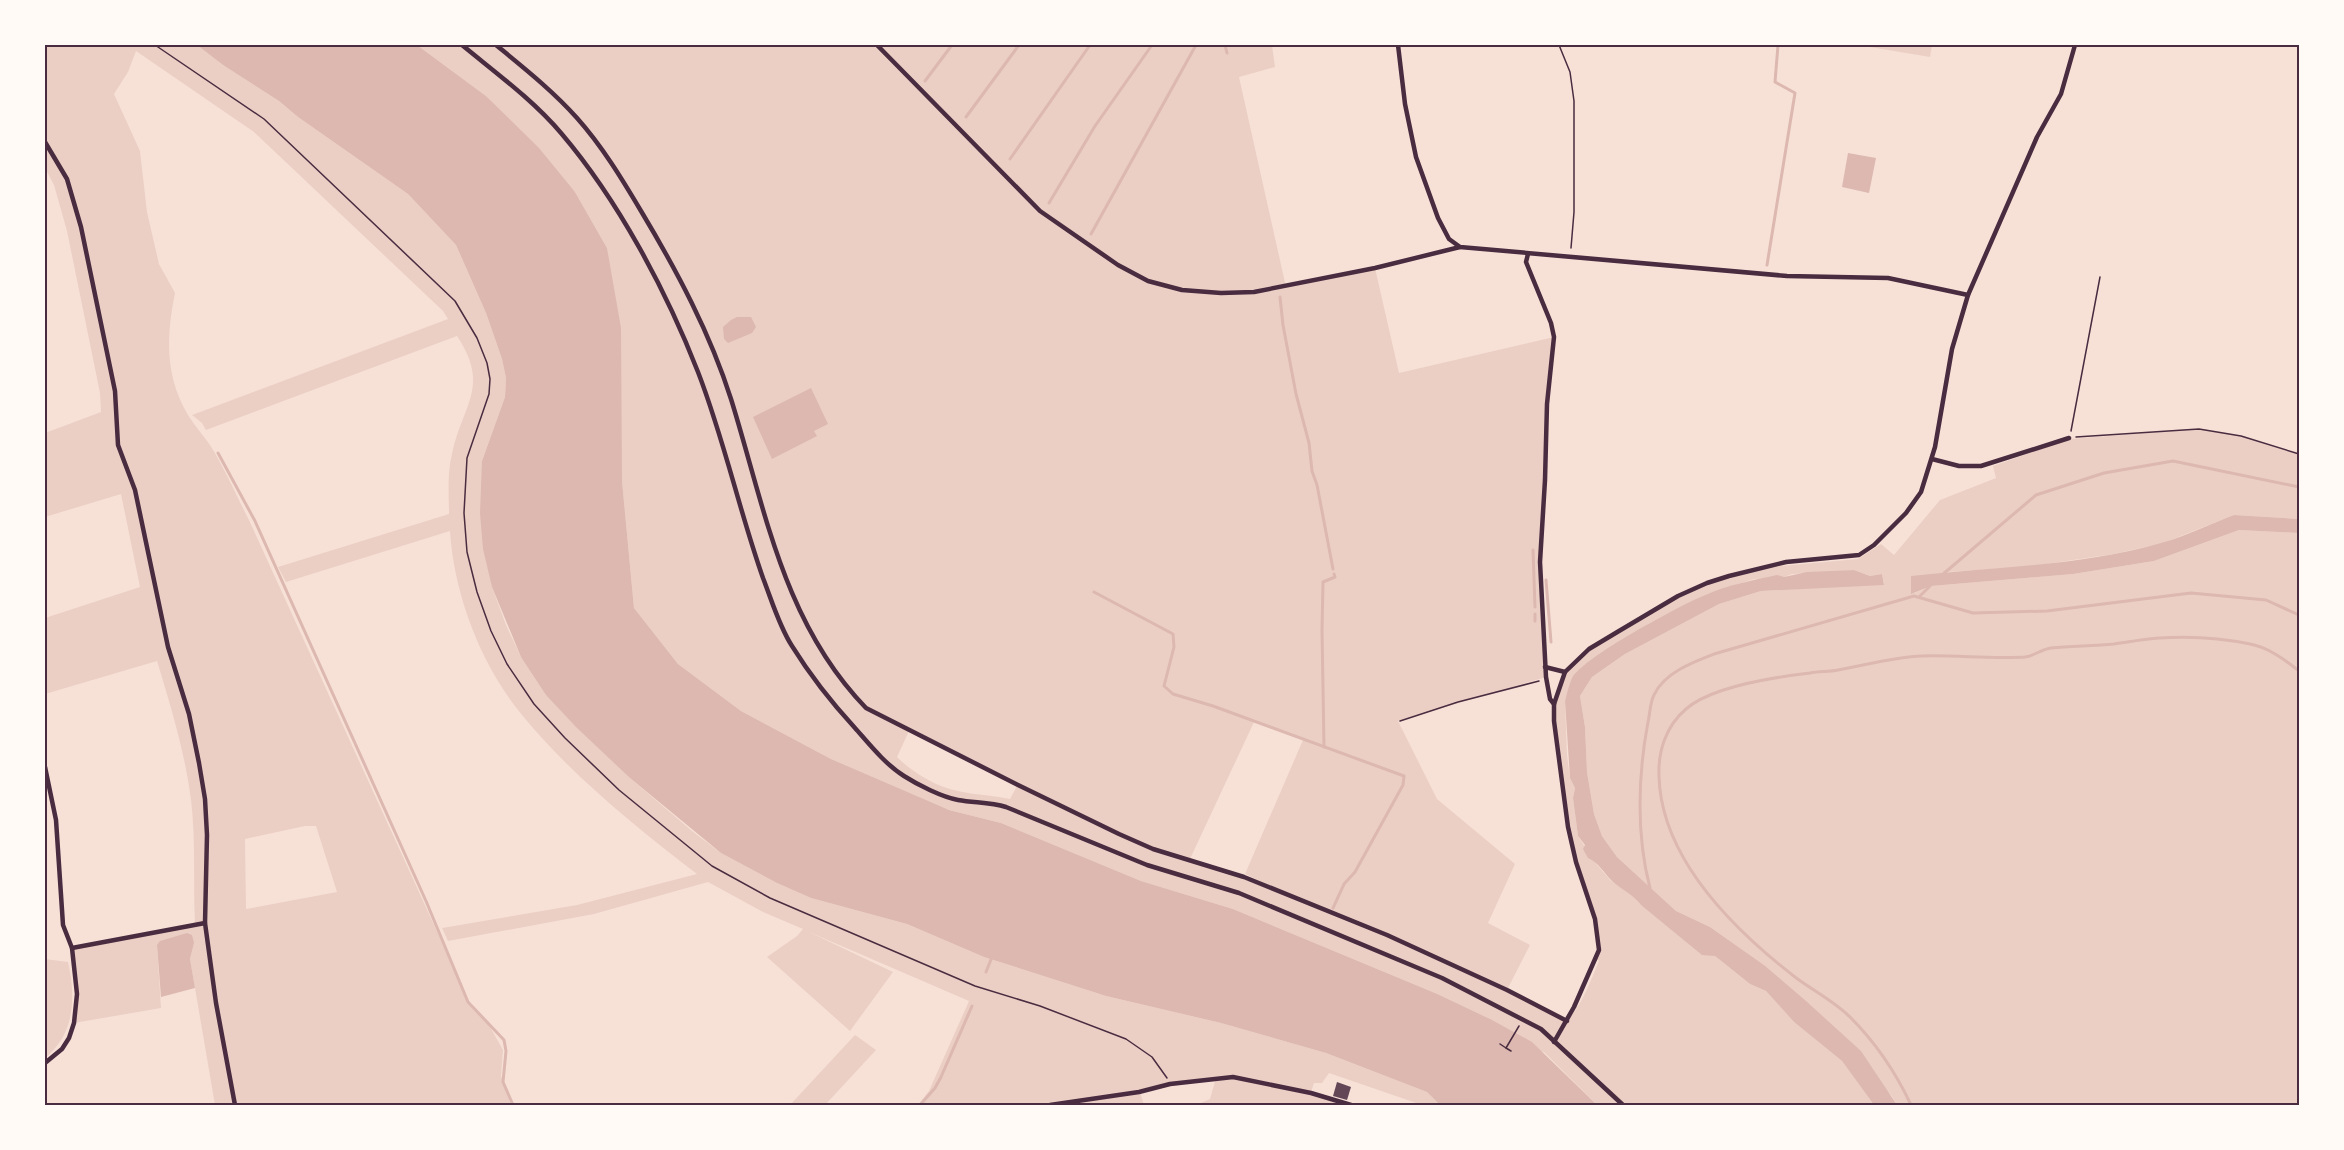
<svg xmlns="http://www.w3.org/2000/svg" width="2344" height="1150" font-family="'Times New Roman',serif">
	<rect width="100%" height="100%" fill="#f7e1d7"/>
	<g fill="#ebcfc5" fill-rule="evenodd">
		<path d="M45 45H197L223 65 279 101 298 117 408 194 456 245 486 313 502 359 506 378 505 397 482 461 492 587 506 625 521 657 630 778 692 831 721 853 777 883 811 898 907 924 984 957 1106 996 1221 1023 1326 1053 1427 1092 1440 1105H1422L1329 1073 1322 1083H1314L1311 1092 1340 1102 1339 1105H1196L1210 1099 1216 1078 1140 1092 1144 1105H918L929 1091 969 1001 809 932 893 972 850 1031 767 957 797 936 803 929 763 912 708 882 594 914 448 941 442 928 577 905 697 874C638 829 568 772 522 715 481 665 454 595 450 531L286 582 278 567 449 514C449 495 447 473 452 454 462 405 491 387 457 336L206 430 202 423 192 415 448 319 443 311 254 132 136 51 128 72 114 94 140 151 147 212 159 264 175 293C166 337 165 376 188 415 195 426 203 435 210 445 225 469 236 495 249 520L472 1008 489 1025 503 1050 501 1076 511 1105H215L190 959 194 943 157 945 161 1008 74 1023 76 1009 72 948 195 924C193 883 196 841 191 800 185 753 171 707 157 661L45 694V618L140 587 121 494 45 517V433L101 412 100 393 67 231 54 185 45 168ZM305 826H316L337 892 246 909 245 839Z"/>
		<path d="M417 45H1272L1275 67 1239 77 1286 287 1375 268 1399 373 1554 337 1550 373 1540 562 1546 677 1398 721 1437 799 1515 864 1488 923 1530 945 1507 990 1567 1021C1582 1005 1590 982 1599 961L1596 959 1600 950 1598 931 1568 827 1554 704 1565 672 1577 658 1678 596 1707 583 1758 568 1858 559 1881 544 1894 555 1940 500 1996 478 1993 466 2070 439 2199 429 2241 436 2299 454V519L2234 515 2163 543 2114 554 2025 567 1947 572 1912 594 1931 586 2073 574 2154 561 2239 530 2299 533V1105H1897L1891 1095 1764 965 1710 927 1676 911 1617 857 1602 836 1594 814 1587 772 1585 727 1580 696 1592 677 1625 654 1719 604 1761 591 1884 584 1882 574 1870 576 1854 570 1792 574 1784 577 1754 579 1707 594 1653 621 1605 651 1573 677 1565 701 1567 755 1570 778 1575 788 1573 798 1578 836 1594 861 1610 880 1634 896 1641 905 1715 956 1750 984 1766 991 1794 1022 1842 1061 1874 1105H1597L1545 1053 1435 993 1233 909 1141 881 1001 823 949 810 931 803 831 759 741 711 678 664 634 608 622 481 607 248 575 192 486 96ZM1254 722 1303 740 1245 874 1307 903 1190 859ZM909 731 1017 786 1010 799C992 795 975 795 958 791 936 787 912 772 897 757Z"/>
		<polygon points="1858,45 1932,45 1930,57"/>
		<path d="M45 959 68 962C76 997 75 1034 45 1058Z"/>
		<polygon points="855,1035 876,1050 825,1105 790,1105"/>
	</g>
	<g fill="#dcb8b0">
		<polygon points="197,45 417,45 486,96 539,148 575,192 607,248 621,328 622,481 634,608 678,664 741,711 831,759 949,810 1001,823 1141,881 1233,909 1435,993 1492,1020 1532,1042 1597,1105 1440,1105 1427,1092 1326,1053 1221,1023 1106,996 984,957 907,924 811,898 777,883 721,853 630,778 576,727 546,695 521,657 492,587 483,549 480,513 482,461 505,397 506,378 502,359 486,313 456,245 408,194 298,117 279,101 223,65"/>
		<polygon points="1848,153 1876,158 1869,193 1842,187"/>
		<polygon points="737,317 751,317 756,327 752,333 728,343 724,339 723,327 731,320"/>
		<polygon points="811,388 828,424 814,431 817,436 772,459 753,417"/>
		<path d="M2234 515 2299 519V533L2239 530 2154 561 2073 574 1931 586 1911 594V576C1995 567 2080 566 2161 543 2186 536 2210 524 2234 515Z"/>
		<path d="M1854 570 1870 576 1882 574 1884 585 1761 591 1719 604 1625 654 1592 677 1580 696 1585 727 1587 772 1594 814 1602 836 1617 857 1676 911 1710 927 1764 965 1806 1001 1861 1051 1897 1105H1874L1842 1061 1794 1022 1766 991 1750 984 1715 956 1702 955 1641 905C1633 894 1622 890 1612 881 1604 873 1599 863 1588 858L1583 849 1585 845 1578 836 1573 798 1575 788 1570 778 1565 701C1567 693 1569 685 1572 678 1585 656 1679 606 1705 595 1728 585 1753 580 1777 575L1784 577 1807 572Z"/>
		<polygon points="187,933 192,935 194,943 190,959 195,988 161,997 157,945 160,941"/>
	</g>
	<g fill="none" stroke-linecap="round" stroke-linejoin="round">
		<g stroke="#dcb8b0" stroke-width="3">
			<polyline points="1225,45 1227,53"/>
			<polyline points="925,81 952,45"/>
			<polyline points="966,117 1019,45"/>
			<polyline points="1010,159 1090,45"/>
			<polyline points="1049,203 1095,126 1152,45"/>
			<polyline points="1091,234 1196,45"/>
			<polyline points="1767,265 1795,93 1775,82 1778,45"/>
			<polyline points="1280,297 1283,325 1296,394 1309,443 1312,471 1317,485 1333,569"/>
			<polyline points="218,453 255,521 426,901 468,1002 504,1040 506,1051 503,1082 513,1105"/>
			<polyline points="1533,550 1535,607"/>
			<polyline points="1942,575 2036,495 2104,473 2173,461 2299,487"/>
			<polyline points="1546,580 1551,642"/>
			<polyline points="1094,592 1173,634 1174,647 1164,686 1173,694 1213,706 1404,776 1403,785 1355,872 1344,884 1333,908"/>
			<polyline points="1920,596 1930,586"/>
			<polyline points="1535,614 1535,621"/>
			<polyline points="1324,747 1322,630 1323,582 1335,577 1334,574"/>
			<path d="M1650 888C1636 835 1638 775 1648 722 1650 714 1650 702 1654 695 1664 673 1693 662 1714 654L1914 596 1973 613 2047 611 2191 593 2266 600 2299 615"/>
			<polyline points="986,972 992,957"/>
			<polyline points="920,1105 935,1088 941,1077 972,1006"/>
			<path d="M1911 1105C1896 1073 1875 1042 1850 1017 1834 1001 1812 990 1795 977 1733 929 1661 859 1659 776 1658 751 1666 726 1686 709 1712 686 1776 677 1810 673 1819 671 1829 672 1838 670 1867 665 1893 657 1922 656 1956 655 1991 659 2025 657 2034 656 2042 649 2051 648 2072 646 2093 646 2114 644 2129 642 2144 639 2159 638 2188 636 2222 638 2250 644 2268 647 2285 660 2299 671"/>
		</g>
	</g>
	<polygon fill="#644757" points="1337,1082 1351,1087 1347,1100 1333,1096"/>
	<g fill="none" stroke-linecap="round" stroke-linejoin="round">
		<g stroke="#4a2c40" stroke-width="1.5">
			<polyline points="155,45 264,119 455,301 477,338 487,363 490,379 489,394 467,458 464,513 467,552 477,592 491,631 507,664 534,704 565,738 619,790 712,866 770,898 975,986 1040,1006 1126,1039 1152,1057 1167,1078"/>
			<polyline points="1559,45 1570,72 1574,101 1574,212 1571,248"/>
			<polyline points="2071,431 2100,277"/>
			<polyline points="2076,437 2199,429 2241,436 2299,454"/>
			<polyline points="1400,721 1458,702 1539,681"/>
			<polyline points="1500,1044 1506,1048 1519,1026"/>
			<polyline points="1506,1048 1511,1051"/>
		</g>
		<g stroke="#4a2c40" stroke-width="4.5">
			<path d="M462 45C496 73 533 100 561 133 618 200 666 290 698 372 724 439 739 510 763 578 772 601 779 626 792 646 810 675 832 703 855 728 870 745 885 764 904 776 918 785 942 797 958 800 975 803 990 802 1006 807L1147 865 1239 893 1442 978 1541 1029 1623 1105"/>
			<path d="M496 45C524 68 553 91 577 118 602 146 622 179 641 211 677 271 710 333 731 399 765 508 783 623 866 708L1018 785 1119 834 1153 849 1244 877 1387 935 1507 990 1567 1021"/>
			<polyline points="877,45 1040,211 1118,265 1148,281 1182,290 1221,293 1254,292 1375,268 1460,247"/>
			<polyline points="1398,45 1405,104 1416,157 1438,218 1449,239 1460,247 1787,276 1888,278 1968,295"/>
			<polyline points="45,142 67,179 81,227 115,391 118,445 135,490 168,647 189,714 199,763 205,799 207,835 205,923 216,1003 235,1105"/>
			<polyline points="1528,254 1526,262 1551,323 1554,337 1547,404 1545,480 1540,562 1546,677 1550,699 1554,704"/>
			<polyline points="1932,459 1959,466 1981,466 2069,438"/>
			<polyline points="1545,667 1565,672"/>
			<polyline points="45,767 56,820 63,925 72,948 77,994 74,1023 69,1038 62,1049 45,1063"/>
			<polyline points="72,948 205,923"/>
			<polyline points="1554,1042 1574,1007 1599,950 1595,919 1576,862 1568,827 1554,721 1554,704 1565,672 1589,649 1619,631 1678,596 1707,583 1729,576 1786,562 1859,555 1874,545 1906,513 1921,492 1935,447 1952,349 1968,295 2037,137 2061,94 2075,45"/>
			<polyline points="1050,1105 1139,1092 1170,1084 1233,1077 1311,1093 1351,1105"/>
		</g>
	</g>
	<rect width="2344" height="1150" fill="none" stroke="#fffaf5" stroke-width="93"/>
	<rect x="46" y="46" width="2252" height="1058" fill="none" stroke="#4a2c40" stroke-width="2"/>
</svg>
